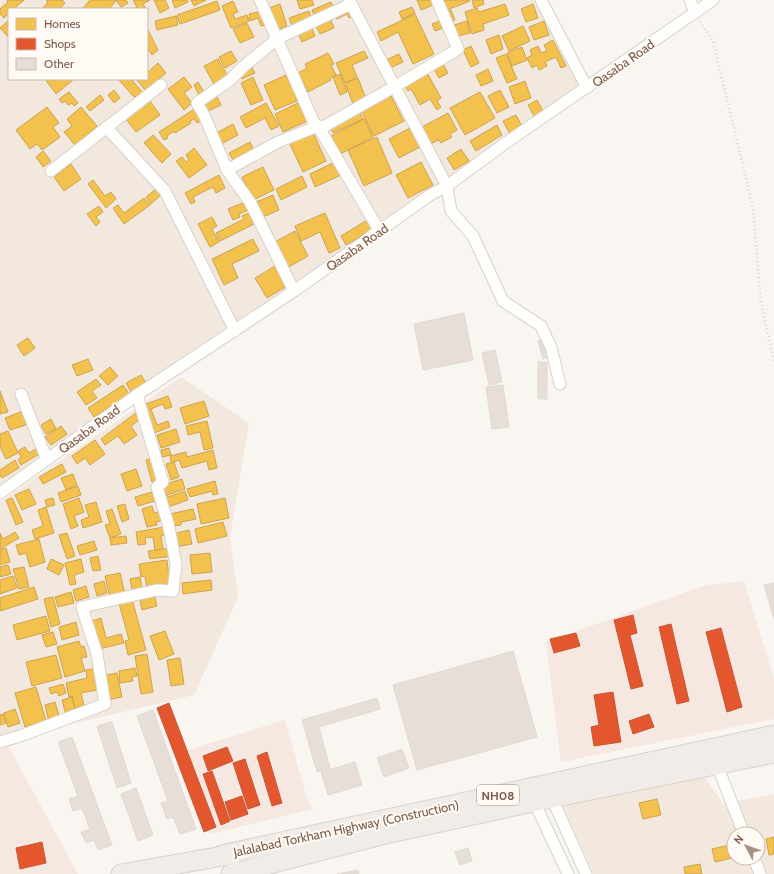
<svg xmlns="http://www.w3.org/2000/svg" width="774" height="874" font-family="Cabin,sans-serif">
	<rect width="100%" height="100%" fill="#f9f5f0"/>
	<g fill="#f2e8de" fill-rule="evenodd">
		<path d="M0 0H540L588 88 398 212 0 489ZM9 9H147V79H9Z"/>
		<polygon points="181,377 249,423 230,537 238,597 194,695 0,741 0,502"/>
		<path d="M702 774 723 804 774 794V874H594L562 804ZM734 834H758V858H734Z"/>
	</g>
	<g fill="#f6e8e1">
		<polygon points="744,581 774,679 774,719 561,762 546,642 703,586"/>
		<polygon points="285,720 307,799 313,809 210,834 181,752"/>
		<polygon points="7,744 78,874 0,874 0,746"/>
	</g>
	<g fill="#f2c14e" stroke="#cea34e">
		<polygon points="7,0 24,0 14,9 9,9 9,13 4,18 0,14 0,9 8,2"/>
		<polygon points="46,0 62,0 65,3 60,9 42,9 48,2"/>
		<polygon points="90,0 115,0 116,1 109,9 101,9 99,7 97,9 84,9 83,8"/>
		<polygon points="116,0 126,0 128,3 121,7"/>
		<polygon points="133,0 150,0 143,4 146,9 133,9 137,7"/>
		<polygon points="154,0 165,0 169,8 160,13"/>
		<polygon points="172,0 187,0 188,2 175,8"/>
		<polygon points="191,0 206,0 194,6"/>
		<polygon points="297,0 312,0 314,5 300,9"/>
		<polygon points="417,0 431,0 433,5 421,10"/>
		<polygon points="443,0 469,0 470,1 447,10"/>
		<polygon points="472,0 483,0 484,4 474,8"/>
		<polygon points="217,1 220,10 180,24 177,15"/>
		<polygon points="233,1 238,12 233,14 235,19 247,15 249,21 231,28 222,6"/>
		<polygon points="331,2 335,10 315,18 312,10"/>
		<polygon points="280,4 287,26 276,30 269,8"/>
		<polygon points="505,4 509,15 483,24 484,30 472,34 465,12 477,8 479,12"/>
		<polygon points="533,4 538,18 526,22 521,9"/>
		<polygon points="412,7 415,13 402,19 399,12"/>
		<polygon points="350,8 353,16 349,18 347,14 337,19 335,14"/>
		<polygon points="451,10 455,20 448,23 444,13"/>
		<polygon points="263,11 266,25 261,26 258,18 250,21 249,14"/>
		<polygon points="309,11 312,19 292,26 289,18"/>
		<polygon points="415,14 434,54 413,64 398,32 381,41 377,32"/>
		<polygon points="176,16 178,25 157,30 155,21"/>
		<polygon points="330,18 334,28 320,34 315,24"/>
		<polygon points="9,20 9,38 0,28"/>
		<polygon points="443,20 446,27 435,31 432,24"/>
		<polygon points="467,21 470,33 454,37 451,26"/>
		<polygon points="544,21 549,35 534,40 529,27"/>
		<polygon points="247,23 254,37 240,43 233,29"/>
		<polygon points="523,26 530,41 509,51 502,36"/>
		<polygon points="311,27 315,36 302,42 298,33"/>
		<polygon points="147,28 158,50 152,55 147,48"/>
		<polygon points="499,35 503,49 491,54 486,40"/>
		<polygon points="553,40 566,66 561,68 556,57 545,62 547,66 539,70 537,65 532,68 527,58 532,55 530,50 538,46 541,53 547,51 544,45"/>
		<polygon points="471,46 479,63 471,67 463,50"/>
		<polygon points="522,47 527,60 512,66 507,53"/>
		<polygon points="231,51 237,61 225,68 219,57"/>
		<polygon points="364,51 368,58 352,65 357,77 345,83 336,63"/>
		<polygon points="328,53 334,64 331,65 336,75 330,78 331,80 308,92 298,73 307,68 305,64"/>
		<polygon points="399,54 403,62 388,69 384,61"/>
		<polygon points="506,54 517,79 507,83 496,58"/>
		<polygon points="218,59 229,78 215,86 204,66"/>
		<polygon points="441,60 448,73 439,78 432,65"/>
		<polygon points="158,63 166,73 145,90 137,80 139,79 147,79 147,73"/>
		<polygon points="251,66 255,73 242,79 239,72"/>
		<polygon points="488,69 493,81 481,86 476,75"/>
		<polygon points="426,71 441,98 437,101 441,107 437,110 430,99 420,105 411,89 408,91 403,84"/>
		<polygon points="340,74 347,92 340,95 333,77"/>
		<polygon points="286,75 289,82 293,80 298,91 294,93 297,101 275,110 264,85"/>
		<polygon points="184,77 192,87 184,93 192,103 184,110 168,89"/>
		<polygon points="253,77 263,100 251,105 241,83"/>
		<polygon points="358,78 366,99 353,104 345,83"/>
		<polygon points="45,79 72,79 73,80 56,94"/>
		<polygon points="118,79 131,79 143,93 137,98 135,96 134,97"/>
		<polygon points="525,81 531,98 515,104 509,87"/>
		<polygon points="198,82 204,92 199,95 194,85"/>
		<polygon points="114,90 120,98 114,103 108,95"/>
		<polygon points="500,90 509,107 497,113 488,96"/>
		<polygon points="69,92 78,103 74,106 72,103 68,105 65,101 62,103 59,99"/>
		<polygon points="389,92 404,121 374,136 359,107"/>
		<polygon points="480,92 495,118 465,135 450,108"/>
		<polygon points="100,95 104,100 90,111 86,107"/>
		<polygon points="217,97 221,105 206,112 202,104"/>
		<polygon points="537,100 543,111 534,116 528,105"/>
		<polygon points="150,101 160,115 136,132 126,119"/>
		<polygon points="302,101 310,120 283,132 275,114"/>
		<polygon points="266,103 279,126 271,130 265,118 246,128 240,117"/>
		<polygon points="47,107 59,123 53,127 60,137 42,150 37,144 30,149 16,130"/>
		<polygon points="81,107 97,126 75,145 64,132 72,126 67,119"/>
		<polygon points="196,108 203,120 197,123 194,119 190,121 191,123 175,133 174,131 167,136 168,138 164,140 159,132"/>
		<polygon points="358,110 363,119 333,133 329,124"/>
		<polygon points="448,113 457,130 450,134 452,137 441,143 439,140 430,144 422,127"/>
		<polygon points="516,115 523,128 510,134 503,121"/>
		<polygon points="364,119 373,137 340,154 331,136"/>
		<polygon points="233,124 238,135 221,144 216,133"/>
		<polygon points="497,125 502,135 476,151 470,141"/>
		<polygon points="410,128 420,147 399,158 389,139"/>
		<polygon points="312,130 326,161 303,172 288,140"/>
		<polygon points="153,135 171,154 162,163 144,143"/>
		<polygon points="377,137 392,173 364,186 348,150"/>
		<polygon points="250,142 256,154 235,164 229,153"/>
		<polygon points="194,148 207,165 189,178 176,161 182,157 186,162 189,160 186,155"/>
		<polygon points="461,149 469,161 454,170 447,158"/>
		<polygon points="43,151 51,161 43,167 36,157"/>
		<polygon points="335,162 341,175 315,187 310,174"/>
		<polygon points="421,162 433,185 408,198 396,175"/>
		<polygon points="71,164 81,179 64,191 54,177"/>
		<polygon points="263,167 274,190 253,200 242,177"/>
		<polygon points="219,175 225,188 216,193 213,187 193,197 195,202 191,204 185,193"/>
		<polygon points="302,176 307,187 281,200 276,189"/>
		<polygon points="93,180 105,196 111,192 116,199 106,208 88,184"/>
		<polygon points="156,189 161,195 151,204 146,197"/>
		<polygon points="273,195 279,210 263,217 256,202"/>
		<polygon points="144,198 150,205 124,224 113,208 118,205 124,213"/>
		<polygon points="247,201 251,209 239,214 240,217 233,220 228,209"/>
		<polygon points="99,206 103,212 96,217 100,222 96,226 87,214"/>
		<polygon points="249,213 254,224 220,241 216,233 244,219 242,216"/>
		<polygon points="325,213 340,248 329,253 320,232 301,241 295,226"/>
		<polygon points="212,217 217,226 212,229 219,242 210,247 198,224"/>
		<polygon points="369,219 375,228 346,245 341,236"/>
		<polygon points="295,231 308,256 287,268 273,243"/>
		<polygon points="253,239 259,251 232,264 238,278 224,285 212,259"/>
		<polygon points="275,266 287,286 267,298 255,278"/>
		<polygon points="28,338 35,348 24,356 17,345"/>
		<polygon points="88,359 93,370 77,376 72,365"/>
		<polygon points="110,367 118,376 108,385 99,376"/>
		<polygon points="141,375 146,383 131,392 126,383"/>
		<polygon points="96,379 101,385 92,391 97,398 86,405 77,392"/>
		<polygon points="123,385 129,394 94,417 88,408"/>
		<polygon points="0,391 8,412 0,414"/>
		<polygon points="168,396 172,407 165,409 163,404 151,409 157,425 168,421 170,427 154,433 143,405"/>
		<polygon points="204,401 209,416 185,424 180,408"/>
		<polygon points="23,411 26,425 10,430 5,418"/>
		<polygon points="137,412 142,418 131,426 137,435 124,444 118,436 105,445 101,439"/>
		<polygon points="51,419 56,429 46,434 41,425"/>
		<polygon points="207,421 213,448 204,450 200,432 188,435 186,426"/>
		<polygon points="61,426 67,434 51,445 45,437"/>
		<polygon points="176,429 180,442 161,448 157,435"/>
		<polygon points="8,431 18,453 6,459 0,447 0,434"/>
		<polygon points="95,440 105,454 90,465 85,458 77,464 72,456"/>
		<polygon points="25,447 29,453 37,448 41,453 21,465 18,460 21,457 18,451"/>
		<polygon points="169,448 171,455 162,457 161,450"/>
		<polygon points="213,450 217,468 209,470 207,461 182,468 179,460 171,463 170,456 186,452 187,457"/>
		<polygon points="154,458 161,479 152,482 146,460"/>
		<polygon points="15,460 19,468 2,478 0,475 0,470"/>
		<polygon points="174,462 179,477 171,480 166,464"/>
		<polygon points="62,464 66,472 43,484 39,477"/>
		<polygon points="136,469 142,486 127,491 121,474"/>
		<polygon points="73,474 77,485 66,490 61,478"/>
		<polygon points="182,479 185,489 165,496 162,485"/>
		<polygon points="215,481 218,494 213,495 212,491 190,497 187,489"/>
		<polygon points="78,486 81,495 61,502 58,493"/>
		<polygon points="29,489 36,504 22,510 15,495"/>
		<polygon points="185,491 188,500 168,507 165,498"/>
		<polygon points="152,492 155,501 138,506 135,497"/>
		<polygon points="12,498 23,522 16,525 6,500"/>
		<polygon points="53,498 55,505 47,507 45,500"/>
		<polygon points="79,498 84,512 74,516 78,526 71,529 63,504"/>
		<polygon points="225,498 229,518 201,524 197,504"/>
		<polygon points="96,502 102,522 83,528 81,520 89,517 85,505"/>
		<polygon points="125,504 129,519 122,522 117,506"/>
		<polygon points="152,506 154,513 160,511 163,520 156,522 157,525 147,527 142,509"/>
		<polygon points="46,507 54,533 35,539 32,530 43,526 38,510"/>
		<polygon points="112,509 121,534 110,538 105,525 110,524 106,511"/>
		<polygon points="193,509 196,519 181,522 181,525 173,526 170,514"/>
		<polygon points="223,522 227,536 198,543 195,529"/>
		<polygon points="164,527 165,535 161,536 163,549 155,550 153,537 145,538 146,544 138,545 136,532"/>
		<polygon points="189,530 192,544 175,547 173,534"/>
		<polygon points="15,532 19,538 0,549 0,533 3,539"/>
		<polygon points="67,533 75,556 67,559 59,535"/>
		<polygon points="126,536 127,543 111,545 110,538"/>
		<polygon points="39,539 45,562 30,567 26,553 19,555 16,545"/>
		<polygon points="94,541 97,550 80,555 77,546"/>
		<polygon points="6,548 10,562 0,565 0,550"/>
		<polygon points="171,548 173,556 150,559 148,551"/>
		<polygon points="210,553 212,572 192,574 190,555"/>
		<polygon points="98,556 101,570 93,571 90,558"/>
		<polygon points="51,559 64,565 59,575 47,569"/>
		<polygon points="81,559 84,572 74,575 76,584 70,585 65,563"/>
		<polygon points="167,560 170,587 147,590 145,576 141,577 139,564"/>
		<polygon points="8,565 11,574 0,577 0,567"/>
		<polygon points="24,567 29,587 19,589 13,569"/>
		<polygon points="120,573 125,594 110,598 105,576"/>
		<polygon points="13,576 17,588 0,594 0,580"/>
		<polygon points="140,577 143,593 133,595 130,579"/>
		<polygon points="211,580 212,590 183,594 182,583"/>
		<polygon points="104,581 107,593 97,596 94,584"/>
		<polygon points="86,586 89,597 76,601 73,590"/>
		<polygon points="34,587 38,599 0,611 0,598"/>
		<polygon points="71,592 74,603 58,607 55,597"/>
		<polygon points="154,593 157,606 142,610 139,596"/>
		<polygon points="53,597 60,624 51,627 44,599"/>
		<polygon points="132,599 146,650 128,655 125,641 129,640 119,603"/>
		<polygon points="46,616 50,631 17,640 13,625"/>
		<polygon points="101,618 106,638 121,634 124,643 99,649 92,621"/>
		<polygon points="76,622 79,635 62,640 59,627"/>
		<polygon points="165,631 174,654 159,660 150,636"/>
		<polygon points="53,632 57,644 46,647 42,635"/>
		<polygon points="79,641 81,647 84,646 87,657 81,658 85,671 65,677 57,647"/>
		<polygon points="147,654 153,692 141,694 135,656"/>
		<polygon points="56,655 62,678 32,686 26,662"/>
		<polygon points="180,658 184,684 171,686 167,660"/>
		<polygon points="97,668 99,676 94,677 97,690 81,693 84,706 75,708 72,696 69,697 66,683 87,678 86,670"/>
		<polygon points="135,668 137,676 132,677 133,681 120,683 119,671"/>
		<polygon points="117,673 122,697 107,700 102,676"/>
		<polygon points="63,684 66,693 59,696 57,692 51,694 49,688"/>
		<polygon points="36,687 46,721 25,727 15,693"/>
		<polygon points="72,697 76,713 66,715 62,700"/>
		<polygon points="55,702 60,719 49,722 45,705"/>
		<polygon points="15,709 20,723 8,727 4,713"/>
		<polygon points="3,714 6,723 0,725 0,715"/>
		<polygon points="657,799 661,815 643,819 639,803"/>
		<polygon points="774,837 774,854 769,855 766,839"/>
		<polygon points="729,845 732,858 715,862 712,849"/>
		<polygon points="700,864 702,874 685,874 684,867"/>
	</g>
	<g fill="#e4572e" stroke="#c45837">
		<polygon points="633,615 637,633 630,635 643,686 631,689 614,620"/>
		<polygon points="671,624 689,701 677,704 659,627"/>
		<polygon points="721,628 742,707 727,712 706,632"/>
		<polygon points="576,633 580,646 554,653 550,639"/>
		<polygon points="613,692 621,742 594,746 591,727 599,725 594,695"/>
		<polygon points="169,703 216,827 204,832 157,708"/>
		<polygon points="649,714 654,727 633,734 629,721"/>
		<polygon points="227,747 233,761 208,771 203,756"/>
		<polygon points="267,752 282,803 272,806 257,756"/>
		<polygon points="245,759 260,805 248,809 233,763"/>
		<polygon points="212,771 230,821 221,825 203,774"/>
		<polygon points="242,796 248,814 231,820 225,802"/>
		<polygon points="42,842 46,863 20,869 16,848"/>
	</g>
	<g fill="#e6ded7" stroke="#e2d8d2">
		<polygon points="464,313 473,360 423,370 414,324"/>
		<polygon points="544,339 549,357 543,359 538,341"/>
		<polygon points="495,350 502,382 489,385 482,353"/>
		<rect x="538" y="362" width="9" height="37"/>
		<polygon points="503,385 509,427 492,429 486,387"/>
		<polygon points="774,583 774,619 764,585"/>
		<polygon points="513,651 537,737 417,770 393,685"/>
		<polygon points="377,698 380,709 319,727 330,768 317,772 302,720"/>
		<polygon points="153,710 196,829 180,834 173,817 167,819 161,803 168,801 137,716"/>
		<polygon points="112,722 131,783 117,788 97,726"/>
		<polygon points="72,737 112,845 98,850 94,840 86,843 81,832 90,829 82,808 73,811 69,799 78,796 58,742"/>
		<polygon points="402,749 409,768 384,777 377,758"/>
		<polygon points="355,762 362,785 328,795 321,772"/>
		<polygon points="136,788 153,835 138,841 121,794"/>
		<polygon points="468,848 472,861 460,865 455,852"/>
		<polygon points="358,870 359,874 337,874"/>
	</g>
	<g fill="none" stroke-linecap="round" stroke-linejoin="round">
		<defs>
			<g id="minor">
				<polyline points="260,0 314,123 318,126 379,230"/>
				<polyline points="349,0 447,186 451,211 473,236 503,301 541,326 551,347 560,384"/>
				<polyline points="541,0 587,88"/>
				<polyline points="690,0 695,13"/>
				<polyline points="106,127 165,191 235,331"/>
				<polyline points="227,170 278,142 318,126 323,127 394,87 458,49 437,0"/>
				<polyline points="51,171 161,85"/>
				<polyline points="294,291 250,202 227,170 204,115 197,103 230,80 244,66 278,38 351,4"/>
				<polyline points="21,394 47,460"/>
				<polyline points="0,493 137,395 294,291 364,242 379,230 382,229 430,195 447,186 507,142 713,0"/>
				<polyline points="0,742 23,735 105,704 97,654 82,607 157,590 173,591 176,564 168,523 157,487 163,482 137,395"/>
				<polyline points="717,765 744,834"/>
				<polyline points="550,794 586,874"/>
				<polyline points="532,797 568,874"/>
				<polyline points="754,858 760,874"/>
			</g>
			<g id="trunk">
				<polyline points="222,855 774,735"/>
				<polyline points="121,874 234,854"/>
				<polyline points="231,874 381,835 551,798 774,753"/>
			</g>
		</defs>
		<use href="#minor" stroke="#d7d1cb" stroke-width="13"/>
		<use href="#trunk" stroke="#dad1cc" stroke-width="21"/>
		<polyline stroke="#dcd5d0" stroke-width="2.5" stroke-dasharray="1 3" stroke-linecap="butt" points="700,22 713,41 753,208 761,303 774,361"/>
		<use href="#minor" stroke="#fefefd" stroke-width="11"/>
		<use href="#trunk" stroke="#f2ece8" stroke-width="19"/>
	</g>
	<g text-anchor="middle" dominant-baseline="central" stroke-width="4" stroke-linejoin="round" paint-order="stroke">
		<rect fill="#fffaf3" stroke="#a28b7f" stroke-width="1" x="477" y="785" width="42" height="20" rx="3"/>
		<g font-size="12" font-weight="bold" fill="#7a5c4d">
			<text x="498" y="795">NH08</text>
		</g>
		<g font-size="13" fill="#7a5c4d" stroke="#fffaf3">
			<text transform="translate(623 63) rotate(-35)">Qasaba Road</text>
			<text transform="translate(357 247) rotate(-35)">Qasaba Road</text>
			<text transform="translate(89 429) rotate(-36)">Qasaba Road</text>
			<text transform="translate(346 828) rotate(-12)">Jalalabad Torkham Highway (Construction)</text>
		</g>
	</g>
	<rect x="8" y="8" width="140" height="72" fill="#fffaf3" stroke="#cabbb1"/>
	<rect x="16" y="18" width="20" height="12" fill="#f2c14e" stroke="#cabbb1"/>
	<text x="44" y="28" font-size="12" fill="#7a5c4d">Homes</text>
	<rect x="16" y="38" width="20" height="12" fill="#e4572e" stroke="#cabbb1"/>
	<text x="44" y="48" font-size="12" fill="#7a5c4d">Shops</text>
	<rect x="16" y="58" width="20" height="12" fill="#e6ded7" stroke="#cabbb1"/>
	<text x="44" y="68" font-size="12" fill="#7a5c4d">Other</text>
	<g transform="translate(746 846) rotate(311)"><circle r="19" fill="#fffaf3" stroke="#cabbb1"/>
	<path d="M0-3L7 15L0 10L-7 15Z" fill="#a69286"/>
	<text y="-6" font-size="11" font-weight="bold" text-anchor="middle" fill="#7a5c4d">N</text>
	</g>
</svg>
